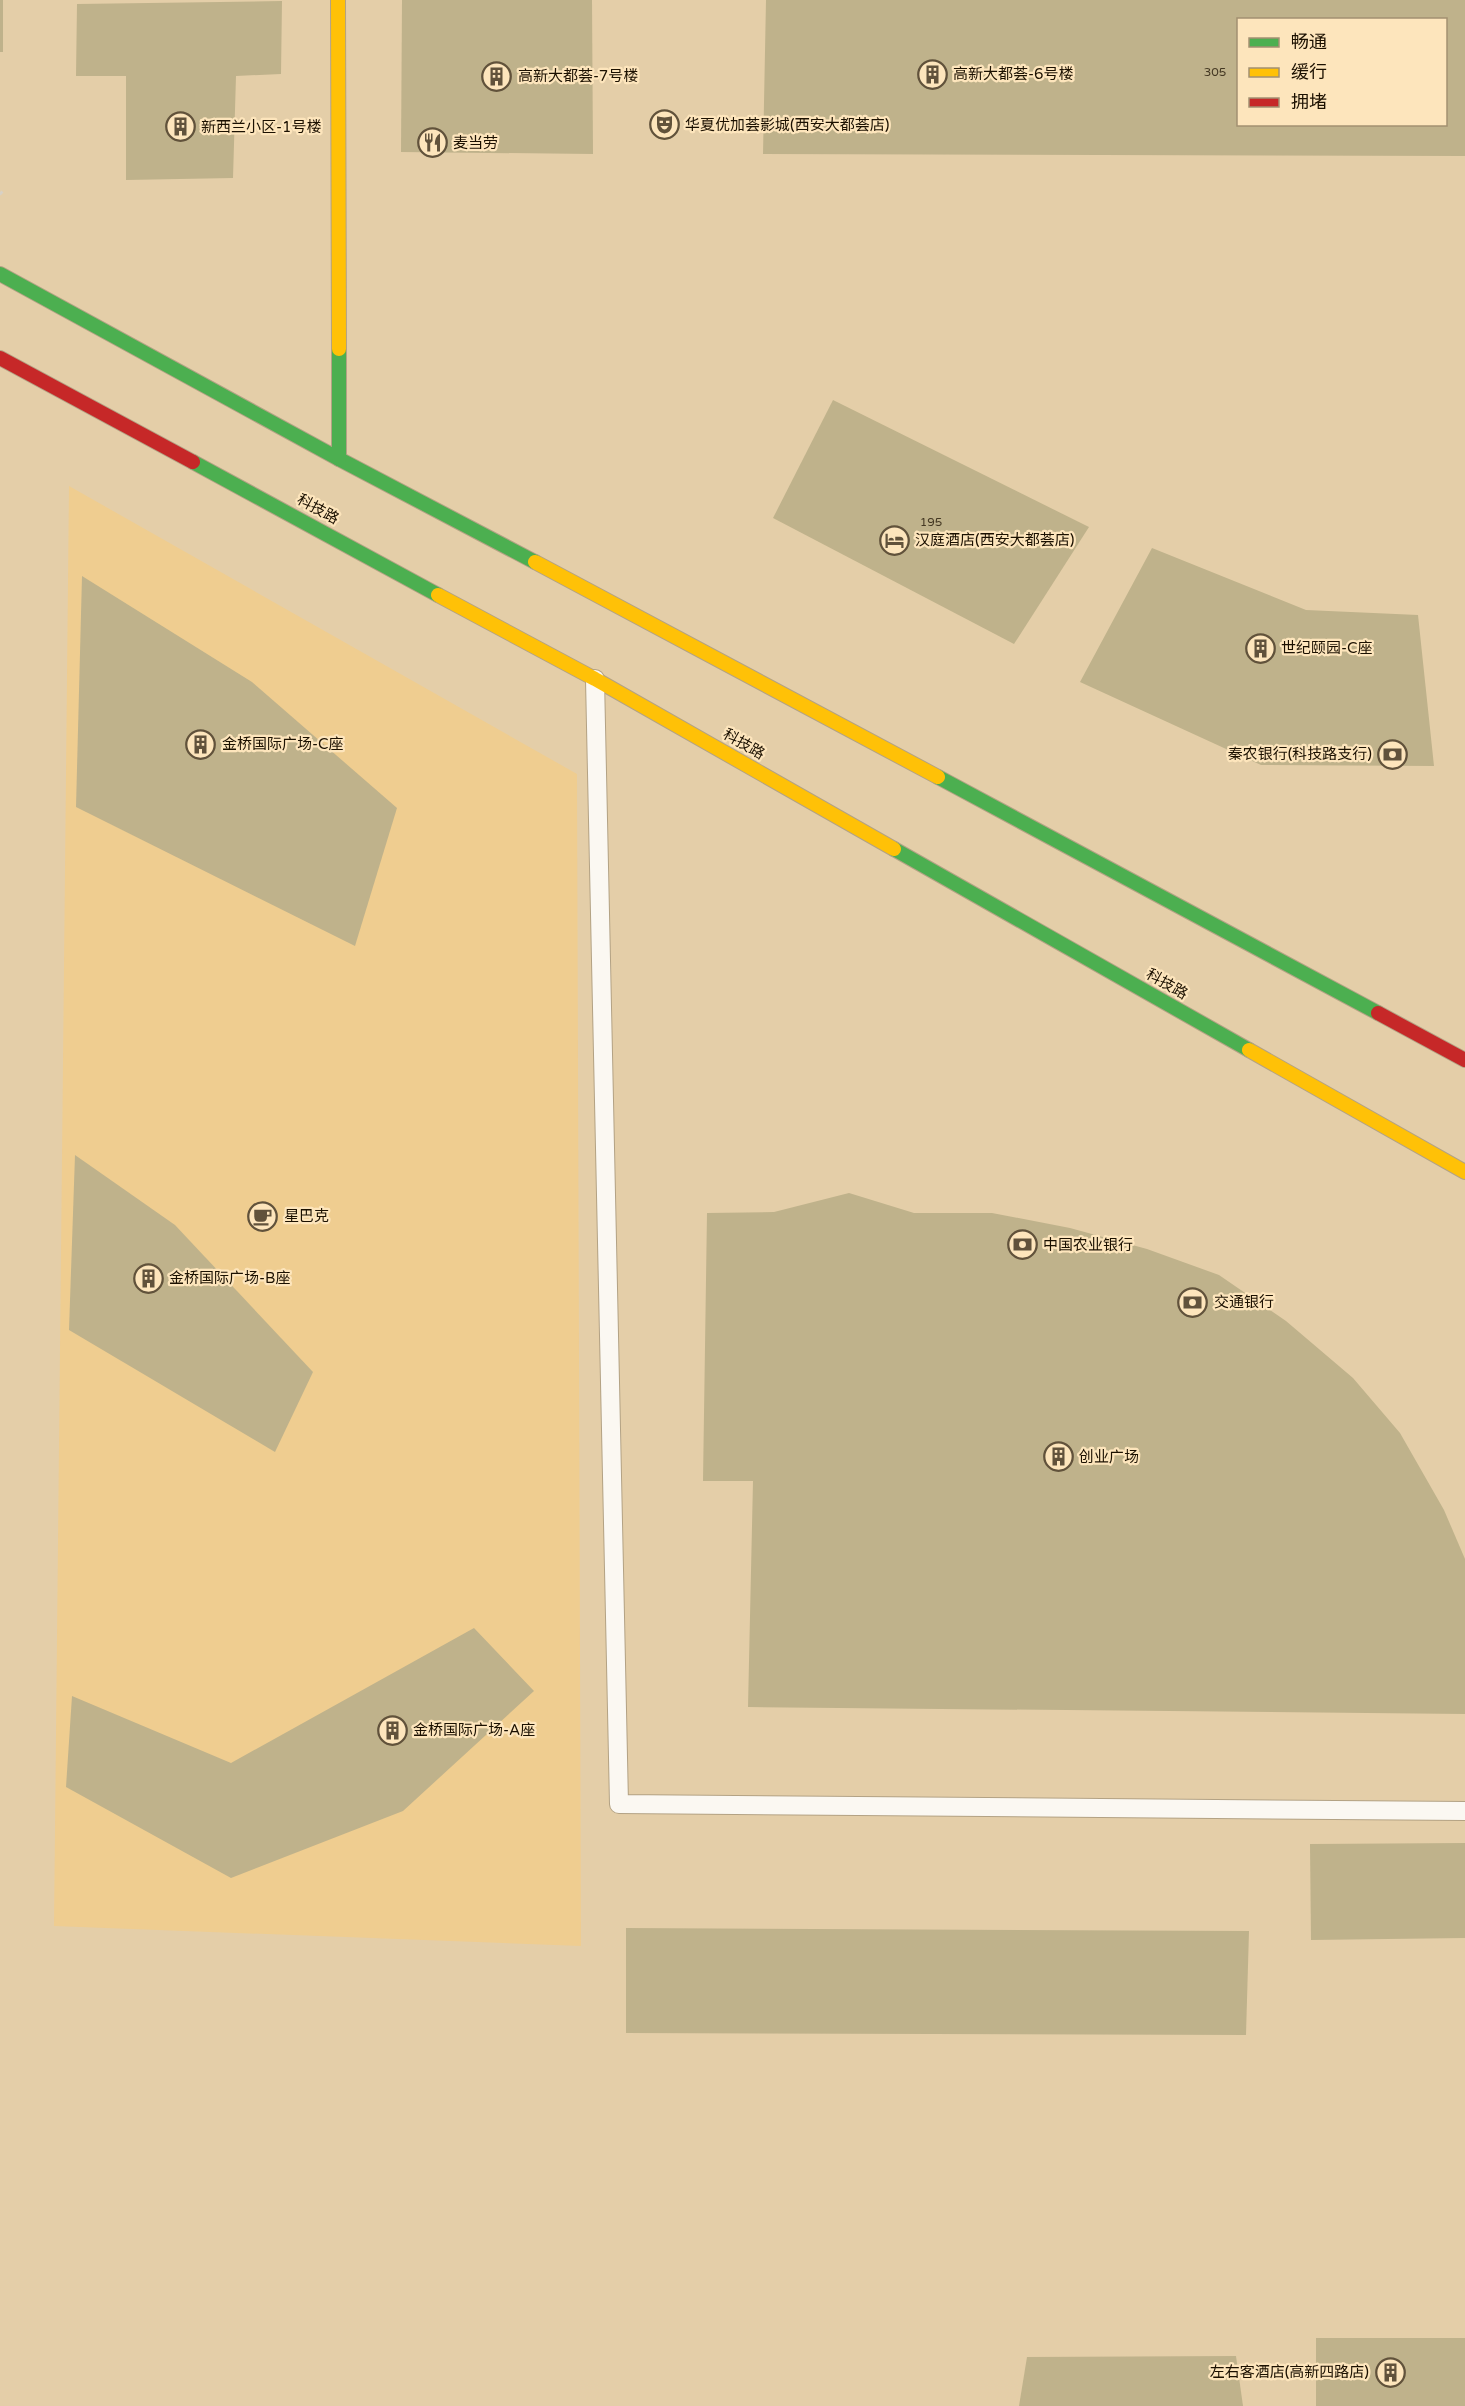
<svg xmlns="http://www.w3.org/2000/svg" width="1465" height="2406" font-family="'Varela Round','Noto Sans SC',sans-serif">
	<rect width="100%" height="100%" fill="#e4cea8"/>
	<polygon fill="#efcd90" points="69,486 577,774 581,1946 54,1926"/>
	<g fill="#bfb28b" fill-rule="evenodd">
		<rect x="0" y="0" width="3" height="52"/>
		<polygon points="402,0 592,0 593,154 401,152"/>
		<path d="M766 0H1465V156L763 154ZM1238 20H1446V124H1238Z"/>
		<polygon points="282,1 281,74 236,76 233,178 126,180 126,76 76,76 77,4"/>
		<polygon points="833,400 1089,527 1014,644 773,518"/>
		<polygon points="1152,548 1306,610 1418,615 1434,766 1261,765 1080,682"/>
		<polygon points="82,576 252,682 397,808 355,946 76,807"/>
		<polygon points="75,1155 175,1225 313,1372 275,1452 69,1330"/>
		<polygon points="849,1193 914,1213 992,1213 1070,1228 1147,1249 1219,1275 1286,1321 1353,1378 1400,1433 1444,1510 1465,1559 1465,1714 748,1707 753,1481 703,1481 707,1213 774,1212"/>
		<polygon points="474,1628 534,1691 403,1811 231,1878 66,1787 72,1696 231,1763"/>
		<polygon points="1465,1843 1465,1938 1311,1940 1310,1844"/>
		<polygon points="626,1928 1249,1931 1246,2035 626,2033"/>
		<rect x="1316" y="2338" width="149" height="68"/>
		<polygon points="1236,2356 1243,2406 1019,2406 1027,2357"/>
	</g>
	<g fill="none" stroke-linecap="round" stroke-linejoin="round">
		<defs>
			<polyline id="lane" points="595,679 619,1804 1465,1811"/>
			<g id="fast">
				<polyline points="0,274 339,459 535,562"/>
				<polyline points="339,349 339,459"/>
				<polyline points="193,462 438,595"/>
				<polyline points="938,777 1378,1013"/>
				<polyline points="894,849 1249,1050"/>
			</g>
			<g id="slow">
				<polyline points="338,0 339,349"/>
				<polyline points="535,562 938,777"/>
				<polyline points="438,595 595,679 894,849"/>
				<polyline points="1249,1050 1465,1172"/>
			</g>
			<g id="jam">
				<polyline points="0,358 193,462"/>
				<polyline points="1378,1013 1465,1060"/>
			</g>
		</defs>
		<use href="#lane" stroke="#b3a284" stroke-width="20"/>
		<use href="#fast" stroke="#b3a284" stroke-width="16"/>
		<use href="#slow" stroke="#b3a284" stroke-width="16"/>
		<use href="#jam" stroke="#b3a284" stroke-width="16"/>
		<polyline stroke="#d8d1c5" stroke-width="4" stroke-dasharray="3 3" stroke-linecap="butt" points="0,192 2,194"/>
		<use href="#lane" stroke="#fbf8f2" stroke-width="18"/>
		<use href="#fast" stroke="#4caf50" stroke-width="14"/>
		<use href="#slow" stroke="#ffc107" stroke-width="14"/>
		<use href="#jam" stroke="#c62828" stroke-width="14"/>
	</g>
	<defs>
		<symbol id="building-ring" viewBox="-11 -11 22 22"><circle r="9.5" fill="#fde5bc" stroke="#61523b" stroke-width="1.5"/><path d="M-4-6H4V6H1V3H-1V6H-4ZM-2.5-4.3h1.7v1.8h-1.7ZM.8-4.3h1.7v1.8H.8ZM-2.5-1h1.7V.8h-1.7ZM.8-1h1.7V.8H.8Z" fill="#61523b"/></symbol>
		<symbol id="theatre-ring" viewBox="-11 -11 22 22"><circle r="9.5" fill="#fde5bc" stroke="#61523b" stroke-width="1.5"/><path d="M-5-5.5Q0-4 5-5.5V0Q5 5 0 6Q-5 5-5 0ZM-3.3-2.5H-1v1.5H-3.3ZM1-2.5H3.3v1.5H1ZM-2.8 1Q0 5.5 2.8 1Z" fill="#61523b"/></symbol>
		<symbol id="restaurant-ring" viewBox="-11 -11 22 22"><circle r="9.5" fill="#fde5bc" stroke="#61523b" stroke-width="1.5"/><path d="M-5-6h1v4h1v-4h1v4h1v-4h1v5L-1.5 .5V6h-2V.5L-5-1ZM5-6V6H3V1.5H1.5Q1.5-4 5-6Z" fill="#61523b"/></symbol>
		<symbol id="hotel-ring" viewBox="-11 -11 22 22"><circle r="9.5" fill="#fde5bc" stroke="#61523b" stroke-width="1.5"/><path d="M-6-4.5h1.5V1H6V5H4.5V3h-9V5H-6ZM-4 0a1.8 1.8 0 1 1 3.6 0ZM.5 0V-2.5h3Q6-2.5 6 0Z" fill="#61523b"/></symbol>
		<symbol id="bank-ring" viewBox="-11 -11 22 22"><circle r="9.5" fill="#fde5bc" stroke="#61523b" stroke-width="1.5"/><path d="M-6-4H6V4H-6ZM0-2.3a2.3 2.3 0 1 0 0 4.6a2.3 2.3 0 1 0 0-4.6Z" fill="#61523b"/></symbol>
		<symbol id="cafe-ring" viewBox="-11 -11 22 22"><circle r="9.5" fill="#fde5bc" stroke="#61523b" stroke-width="1.5"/><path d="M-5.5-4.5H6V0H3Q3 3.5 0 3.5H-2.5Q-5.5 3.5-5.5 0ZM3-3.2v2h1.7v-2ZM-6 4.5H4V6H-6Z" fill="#61523b"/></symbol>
	</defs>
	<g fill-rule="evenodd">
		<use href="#building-ring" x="916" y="58" width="33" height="33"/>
		<use href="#building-ring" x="480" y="60" width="33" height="33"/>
		<use href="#theatre-ring" x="648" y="108" width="33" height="33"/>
		<use href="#building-ring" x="164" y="110" width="33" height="33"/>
		<use href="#restaurant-ring" x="416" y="126" width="33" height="33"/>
		<use href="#hotel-ring" x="878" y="524" width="33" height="33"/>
		<use href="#building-ring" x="1244" y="632" width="33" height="33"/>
		<use href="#building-ring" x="184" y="728" width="33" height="33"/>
		<use href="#bank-ring" x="1376" y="738" width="33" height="33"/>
		<use href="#cafe-ring" x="246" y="1200" width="33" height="33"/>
		<use href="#bank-ring" x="1006" y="1228" width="33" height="33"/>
		<use href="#building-ring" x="132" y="1262" width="33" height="33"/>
		<use href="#bank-ring" x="1176" y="1286" width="33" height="33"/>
		<use href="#building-ring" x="1042" y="1440" width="33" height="33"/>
		<use href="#building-ring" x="376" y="1714" width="33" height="33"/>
		<use href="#building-ring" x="1374" y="2356" width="33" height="33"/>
	</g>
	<g text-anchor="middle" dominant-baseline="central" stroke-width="4.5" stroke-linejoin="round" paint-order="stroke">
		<g font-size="12" fill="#443823">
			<text x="1215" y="72">305</text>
			<text x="931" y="522">195</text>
		</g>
		<g font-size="15" fill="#1b1000" stroke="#fde5bc" text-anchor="start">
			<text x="953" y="74">高新大都荟-6号楼</text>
			<text x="518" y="76">高新大都荟-7号楼</text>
			<text x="685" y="125">华夏优加荟影城(西安大都荟店)</text>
			<text x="201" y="127">新西兰小区-1号楼</text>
			<text x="453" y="143">麦当劳</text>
			<text x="915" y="540">汉庭酒店(西安大都荟店)</text>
			<text x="1281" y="648">世纪颐园-C座</text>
			<text x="222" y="744">金桥国际广场-C座</text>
			<text x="1372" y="754" text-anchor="end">秦农银行(科技路支行)</text>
			<text x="284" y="1216">星巴克</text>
			<text x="1043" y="1245">中国农业银行</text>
			<text x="169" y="1278">金桥国际广场-B座</text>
			<text x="1214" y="1302">交通银行</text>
			<text x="1079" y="1457">创业广场</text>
			<text x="413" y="1730">金桥国际广场-A座</text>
			<text x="1369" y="2372" text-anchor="end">左右客酒店(高新四路店)</text>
		</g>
		<g font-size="15" fill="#1b1000" stroke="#fde5bc">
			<text transform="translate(318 509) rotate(29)">科技路</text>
			<text transform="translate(744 744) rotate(30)">科技路</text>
			<text transform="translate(1167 984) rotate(30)">科技路</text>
		</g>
	</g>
	<rect x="1237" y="18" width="210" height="108" fill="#fde5bc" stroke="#a39071" stroke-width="1.5"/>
	<rect x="1249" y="38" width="30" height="9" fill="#4caf50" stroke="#a39071" stroke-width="1.5"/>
	<text x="1291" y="48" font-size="18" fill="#1b1000">畅通</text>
	<rect x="1249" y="68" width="30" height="9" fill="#ffc107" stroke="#a39071" stroke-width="1.5"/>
	<text x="1291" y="78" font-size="18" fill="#1b1000">缓行</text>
	<rect x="1249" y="98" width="30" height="9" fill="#c62828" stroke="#a39071" stroke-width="1.5"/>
	<text x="1291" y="108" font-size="18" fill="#1b1000">拥堵</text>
</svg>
